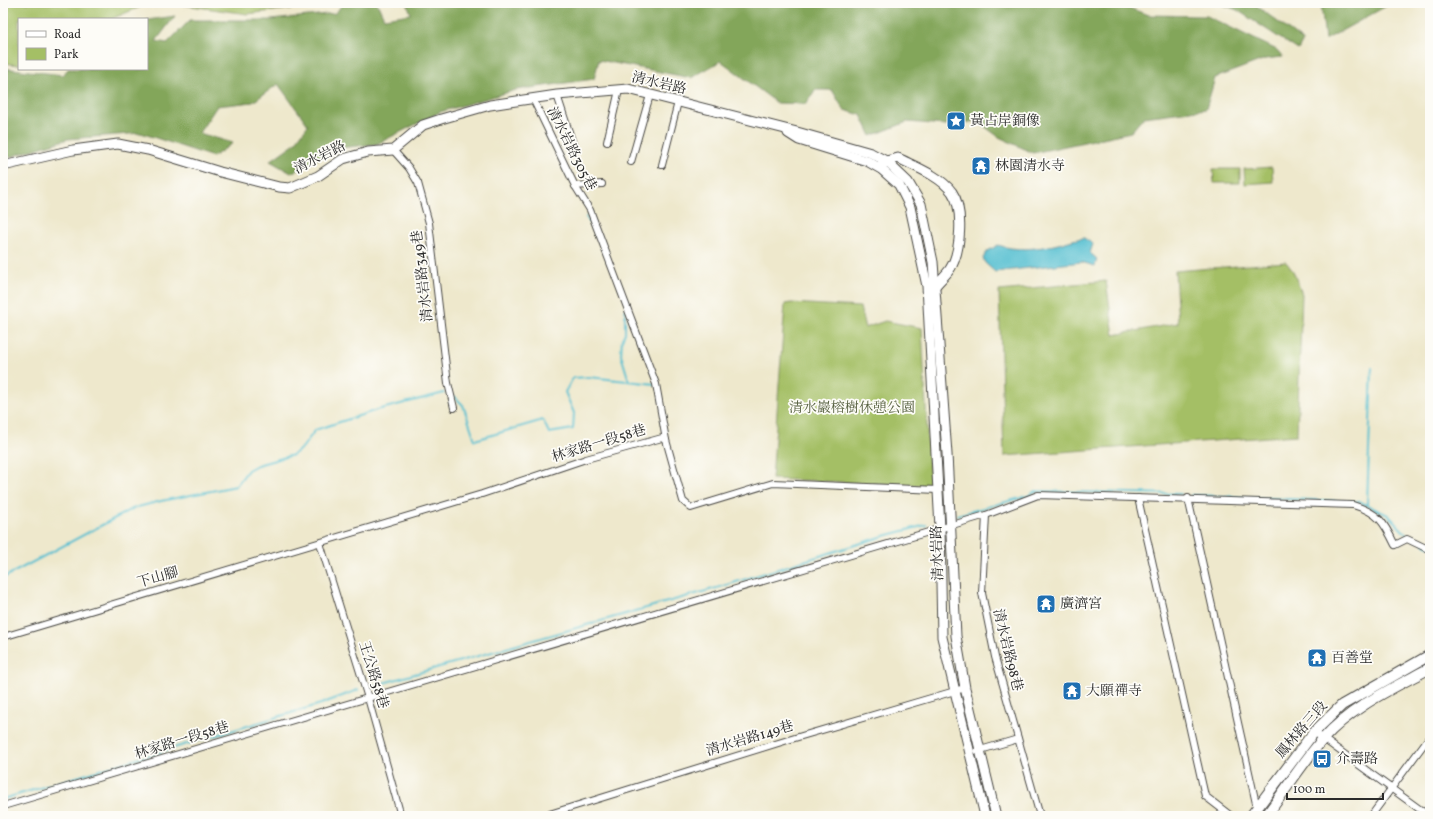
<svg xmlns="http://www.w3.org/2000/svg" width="1433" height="819" font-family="Vollkorn,'Noto Serif TC',serif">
	<rect width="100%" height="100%" fill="#fdfcf7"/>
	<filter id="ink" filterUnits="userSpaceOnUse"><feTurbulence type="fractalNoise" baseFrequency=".025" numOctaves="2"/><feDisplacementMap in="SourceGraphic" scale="8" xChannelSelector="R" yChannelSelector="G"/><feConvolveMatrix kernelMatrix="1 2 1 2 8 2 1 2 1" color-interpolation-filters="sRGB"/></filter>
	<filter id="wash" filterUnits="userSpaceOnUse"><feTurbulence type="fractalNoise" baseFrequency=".012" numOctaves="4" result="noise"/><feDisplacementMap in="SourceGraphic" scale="16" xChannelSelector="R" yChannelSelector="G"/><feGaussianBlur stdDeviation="0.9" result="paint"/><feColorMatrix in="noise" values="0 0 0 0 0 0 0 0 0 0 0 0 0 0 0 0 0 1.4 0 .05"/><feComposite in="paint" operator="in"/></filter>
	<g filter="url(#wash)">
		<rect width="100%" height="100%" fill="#eee8cc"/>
		<g fill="#a4bf65" stroke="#687548">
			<polygon points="3,3 150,3 111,19 19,19 19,65 3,63"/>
			<polygon points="170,3 343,3 247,14"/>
			<polygon points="1272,167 1273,182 1245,184 1244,169"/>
			<polygon points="1213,169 1240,169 1240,183 1214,183"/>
			<polygon points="1286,262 1293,271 1302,294 1297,435 1004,456 999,291 1106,281 1114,335 1178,323 1175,271"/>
			<polygon points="791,303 860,307 865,328 885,321 922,328 930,486 772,479 785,304"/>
		</g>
		<g fill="#83a65a" stroke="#576842">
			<polygon points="343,3 377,3 384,18 411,14 407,3 1116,3 1148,15 1207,16 1277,50 1283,57 1265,59 1215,78 1206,109 1144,117 1131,132 1033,153 999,137 977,121 946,125 907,122 871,136 861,115 844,110 832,90 815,90 806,104 777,103 721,61 691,78 599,60 594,79 516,90 440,112 377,144 339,148 291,173 270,161 295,143 308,125 278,84 253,102 217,106 199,133 233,143 213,157 141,133 68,139 3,159 3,68 63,75 68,69 147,69 147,20 175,16 156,41 167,43 190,20 271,20 336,13"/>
			<polygon points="1218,3 1253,3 1303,41 1298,50 1237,10"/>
			<polygon points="1321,3 1392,3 1325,40"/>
		</g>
		<path fill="#56c0d1" stroke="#40767e" d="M1084 238 1093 244 1090 253 1097 259 1095 266 1081 262 995 272 985 263 983 258 988 251 998 245C1015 251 1036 249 1054 245 1064 243 1073 239 1084 238Z"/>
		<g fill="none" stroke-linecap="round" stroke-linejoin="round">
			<g stroke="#56c0d1" stroke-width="2">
				<polyline points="586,217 594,229"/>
				<polyline points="625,309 625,333 622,339 621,355 629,381"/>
				<polyline points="454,396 463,405 475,440 543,420 549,433 573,429 574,413 565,392 573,378 589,377 655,384"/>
				<polyline points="1191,495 1360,502 1388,515 1409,537"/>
				<polyline points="1367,504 1372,368"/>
				<polyline points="957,515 1028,496 1035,491 1180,494"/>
				<polyline points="1424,544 1430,546"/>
				<polyline points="3,578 134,508 161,501 236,486 248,470 257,465 293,455 303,447 315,430 377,410 444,393"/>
				<polyline points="369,687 720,587 884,536 926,525"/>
				<polyline points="3,799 321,704 358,690"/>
			</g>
		</g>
	</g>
	<g filter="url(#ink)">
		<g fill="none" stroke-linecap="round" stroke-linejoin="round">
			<defs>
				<g id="street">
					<polyline points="557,95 574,147"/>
					<polyline points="533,99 575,186 590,210 656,384 666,440"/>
					<polyline points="607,142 619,90"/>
					<polyline points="393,150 409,168 418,183 429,223 448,383 454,408"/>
					<polyline points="631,162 650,95"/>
					<polyline points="662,165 678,102"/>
					<polyline points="575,186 602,184"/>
					<polyline points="1138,498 1205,796 1231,816"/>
					<polyline points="1188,498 1257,808"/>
					<polyline points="986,515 982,593 995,657 1040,816"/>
					<polyline points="320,543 368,698 401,816"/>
					<polyline points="3,637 482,494 586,459 662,438 666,440 683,501 691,508 773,483 938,490"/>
					<polyline points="1314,732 1429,816"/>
					<polyline points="977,751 1018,739"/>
					<path d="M3 806 986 515 1038 495 1353 505C1379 513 1384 522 1395 545L1407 539 1430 550"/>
					<polyline points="543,816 788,740 965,688"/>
					<polyline points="1371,816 1430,736"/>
				</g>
				<g id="secondary">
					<polyline points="788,133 799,140 867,161 881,169 899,185 910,207 927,286 940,528 942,637 985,816"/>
					<path d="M884 164 886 161 898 158C916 167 940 176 952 192 964 209 961 252 950 269 946 275 940 280 936 285H932"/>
					<polyline points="3,166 73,150 118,144 148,150 220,172 279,187 290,188 318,176 343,159 368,152 393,150 423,125 441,119 490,105 557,95 628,89 797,132 871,153 886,161 908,182 921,204 933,262 947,454 956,636 965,688 996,816"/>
				</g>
				<g id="primary">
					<polyline points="1251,816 1314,732 1342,705 1430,655"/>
					<path d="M1266 816C1285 791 1302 763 1323 739 1351 707 1393 688 1430 668"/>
				</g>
			</defs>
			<use href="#street" stroke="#484743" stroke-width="8"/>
			<use href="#secondary" stroke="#484743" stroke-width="11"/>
			<use href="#primary" stroke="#484743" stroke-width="12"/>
			<use href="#street" stroke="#fff" stroke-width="6"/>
			<use href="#secondary" stroke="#fff" stroke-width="9"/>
			<use href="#primary" stroke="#fff" stroke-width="10"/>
		</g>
	</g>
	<defs>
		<symbol id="sight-square" viewBox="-11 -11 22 22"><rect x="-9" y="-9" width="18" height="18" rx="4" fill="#1f6fb2" stroke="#fdfcf7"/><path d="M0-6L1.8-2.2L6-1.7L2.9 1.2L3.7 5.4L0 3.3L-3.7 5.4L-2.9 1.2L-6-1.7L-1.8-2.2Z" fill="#fff"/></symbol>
		<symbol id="temple-square" viewBox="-11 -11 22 22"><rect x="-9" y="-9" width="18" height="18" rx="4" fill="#1f6fb2" stroke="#fdfcf7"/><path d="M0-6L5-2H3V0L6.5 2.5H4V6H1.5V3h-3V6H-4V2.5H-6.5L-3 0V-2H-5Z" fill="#fff"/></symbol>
		<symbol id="bus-square" viewBox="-11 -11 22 22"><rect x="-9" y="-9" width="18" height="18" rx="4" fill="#1f6fb2" stroke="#fdfcf7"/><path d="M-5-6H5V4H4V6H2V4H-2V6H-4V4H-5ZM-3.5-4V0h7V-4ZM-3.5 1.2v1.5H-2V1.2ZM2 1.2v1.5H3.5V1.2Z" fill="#fff"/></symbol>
	</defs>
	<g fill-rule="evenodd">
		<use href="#sight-square" x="945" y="110" width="22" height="22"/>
		<use href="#temple-square" x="970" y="155" width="22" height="22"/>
		<use href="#temple-square" x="1035" y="593" width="22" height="22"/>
		<use href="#temple-square" x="1306" y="647" width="22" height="22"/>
		<use href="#temple-square" x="1061" y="680" width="22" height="22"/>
		<use href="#bus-square" x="1311" y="748" width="22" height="22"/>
	</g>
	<g text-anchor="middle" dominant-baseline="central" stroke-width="3.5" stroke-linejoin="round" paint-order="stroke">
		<g font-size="14" fill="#2b2b2b" stroke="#fdfcf7">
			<text transform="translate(659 84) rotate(13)">清水岩路</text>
			<text transform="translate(571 149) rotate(63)">清水岩路305巷</text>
			<text transform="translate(320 158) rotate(-27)">清水岩路</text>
			<text transform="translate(423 276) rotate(-97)">清水岩路349巷</text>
			<text transform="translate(599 444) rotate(-17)">林家路一段58巷</text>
			<text transform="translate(938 553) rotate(-92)">清水岩路</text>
			<text transform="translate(158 578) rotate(-16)">下山腳</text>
			<text transform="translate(1007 650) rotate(76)">清水岩路98巷</text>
			<text transform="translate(373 675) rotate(73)">王公路58巷</text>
			<text transform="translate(1302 730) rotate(-49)">鳳林路三段</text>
			<text transform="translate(750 739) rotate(-17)">清水岩路149巷</text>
			<text transform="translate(182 741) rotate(-17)">林家路一段58巷</text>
		</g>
		<g font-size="14" fill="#2b2b2b" stroke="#fdfcf7" text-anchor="start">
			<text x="970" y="121">黃占岸銅像</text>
			<text x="995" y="166">林園清水寺</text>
			<text x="1060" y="604">廣濟宮</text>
			<text x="1331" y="658">百善堂</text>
			<text x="1086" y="691">大願禪寺</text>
			<text x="1336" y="759">介壽路</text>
		</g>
		<g font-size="14" fill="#555f3f" stroke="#fdfcf7">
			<text x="852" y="408">清水巖榕樹休憩公園</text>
		</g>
	</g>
	<rect width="1433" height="819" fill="none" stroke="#fdfcf7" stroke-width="16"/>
	<rect x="18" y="18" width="130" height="52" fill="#fdfcf7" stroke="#a9a8a5"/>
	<rect x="26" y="31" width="20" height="6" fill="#ffffff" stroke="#a9a8a5"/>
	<text x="54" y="38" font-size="12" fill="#2b2b2b">Road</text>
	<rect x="26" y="48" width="20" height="12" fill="#a4bf65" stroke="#a9a8a5"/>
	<text x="54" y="58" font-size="12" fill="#2b2b2b">Park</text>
	<path d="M1287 793v6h96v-6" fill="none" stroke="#2b2b2b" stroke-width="2"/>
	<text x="1293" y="793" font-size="12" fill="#2b2b2b" stroke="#fdfcf7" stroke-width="3" paint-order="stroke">100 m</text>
</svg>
